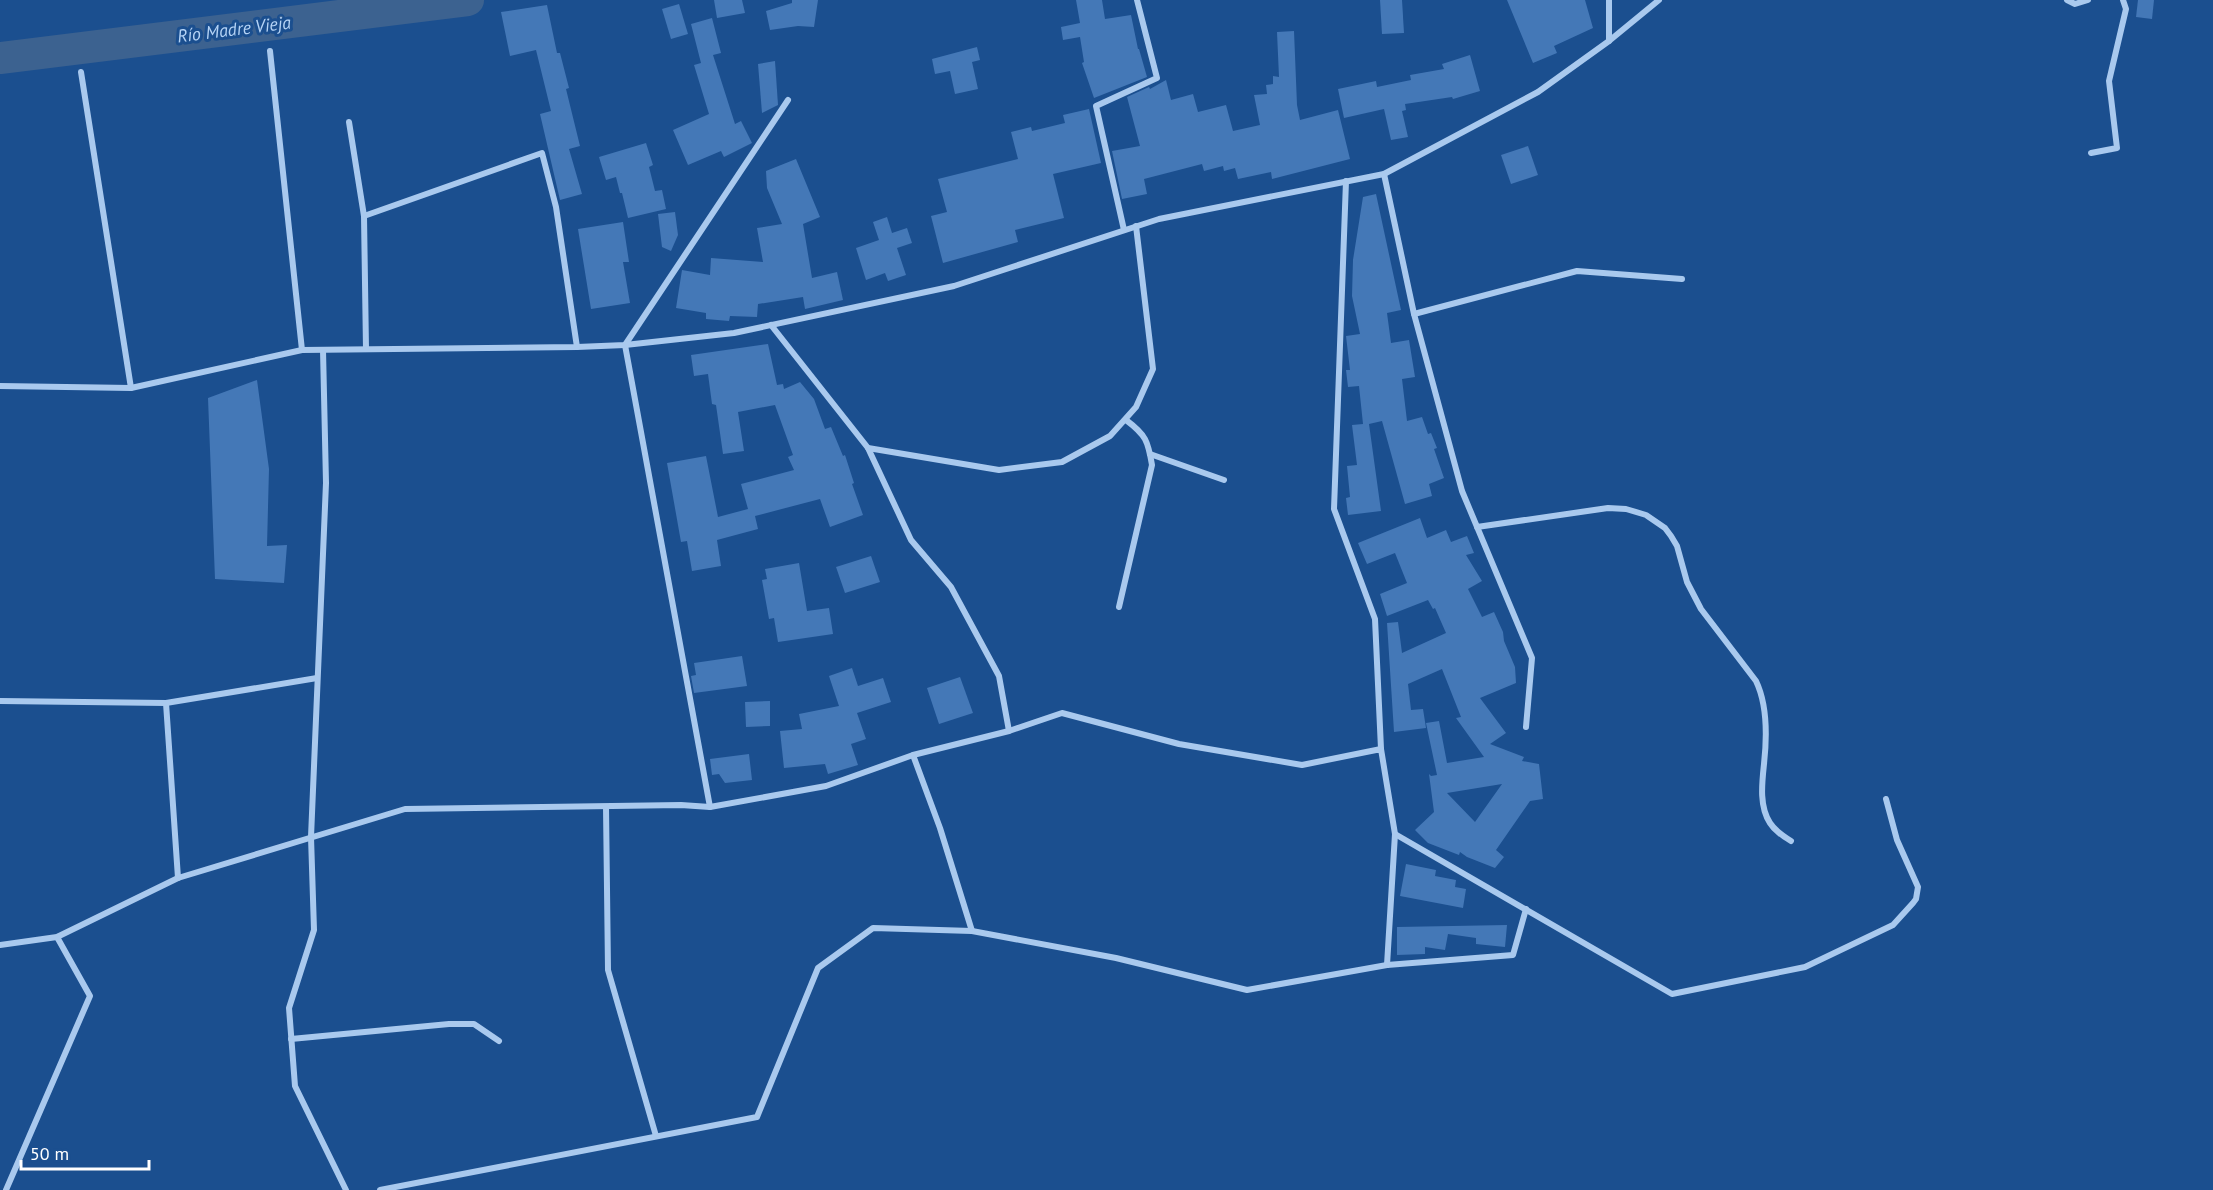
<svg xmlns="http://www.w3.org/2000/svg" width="2213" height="1190" font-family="'PT Sans',sans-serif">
	<rect width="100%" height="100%" fill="#1b4f8f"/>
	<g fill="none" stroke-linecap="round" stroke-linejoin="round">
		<polyline stroke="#3c6290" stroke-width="32" points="0,58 468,0"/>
	</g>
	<g fill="#4478b7" fill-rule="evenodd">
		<polygon points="714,0 742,0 745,13 717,18"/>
		<polygon points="792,0 818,0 814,27 798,26 770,30 766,11 792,3"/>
		<polygon points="1076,0 1102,0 1105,19 1131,15 1138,49 1139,49 1147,77 1094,98 1082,63 1084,62 1080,37 1063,40 1061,27 1080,23"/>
		<polygon points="1380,0 1402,0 1404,33 1382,34"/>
		<polygon points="1507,0 1585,0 1593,28 1554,46 1557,53 1533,63"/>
		<polygon points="2138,0 2154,0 2152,19 2136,17"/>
		<polygon points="679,4 688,34 671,39 662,9"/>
		<polygon points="547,5 557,53 560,53 569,88 566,89 580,146 569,149 582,194 560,200 540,114 551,111 536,50 510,56 501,12"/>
		<polygon points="712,18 721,53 713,55 735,124 741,121 752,143 724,157 721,151 688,165 673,130 709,114 694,65 701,63 691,24"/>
		<polygon points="1294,31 1297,105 1300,120 1338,110 1350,159 1272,179 1271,172 1238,179 1235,168 1224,171 1223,166 1204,171 1202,164 1144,179 1147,194 1122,199 1112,151 1140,146 1127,97 1149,87 1150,89 1166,80 1171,100 1193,94 1198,112 1226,105 1233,131 1260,125 1254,95 1267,94 1266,85 1273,84 1273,76 1279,77 1277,32"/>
		<polygon points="977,47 980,60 972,62 978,89 955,94 950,71 935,74 932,59"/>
		<polygon points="1470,55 1480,91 1453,99 1452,97 1405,104 1406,110 1402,111 1408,137 1391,140 1384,109 1344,118 1338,89 1376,81 1377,87 1411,80 1410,75 1444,69 1442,64"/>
		<polygon points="775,61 778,105 762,113 758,64"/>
		<polygon points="1089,109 1101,163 1053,174 1064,218 1015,230 1018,242 943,263 931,216 947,212 938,179 1018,159 1011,132 1031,127 1032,131 1065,123 1063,115"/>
		<polygon points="646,143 653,165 649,167 655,191 662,190 666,209 628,218 622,193 620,193 616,177 606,180 599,157"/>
		<polygon points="1528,146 1538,175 1511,184 1501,155"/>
		<polygon points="796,159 820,217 803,224 812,278 837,272 843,300 805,309 803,297 758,304 757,317 730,316 729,321 706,319 706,313 676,308 682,270 710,275 711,258 763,262 757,228 782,224 767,188 766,171"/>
		<polygon points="1376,194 1401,310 1387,313 1391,343 1409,340 1415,377 1402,379 1407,421 1422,417 1428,434 1431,433 1437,448 1434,449 1444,478 1429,484 1432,496 1405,504 1382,421 1369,424 1381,511 1348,515 1346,498 1350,497 1347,466 1357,465 1352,425 1363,424 1359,386 1348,387 1346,370 1350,370 1346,336 1360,334 1352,296 1353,260 1363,197"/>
		<polygon points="675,212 678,235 671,251 662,247 658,214"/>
		<polygon points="887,217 892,233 907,228 912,243 897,248 906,275 888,281 885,273 866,280 856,248 879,240 873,222"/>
		<polygon points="623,222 629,262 623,262 630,303 591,309 578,229"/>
		<polygon points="768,344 777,385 783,384 784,389 800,382 814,399 825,429 831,427 843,456 845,455 854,483 852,484 863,515 830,527 820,499 755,516 758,529 717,540 721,566 692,571 687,541 681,542 667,463 706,456 718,517 748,509 741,484 794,470 788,457 793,455 775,405 738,412 744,451 723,454 716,405 712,404 708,374 694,376 691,355"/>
		<polygon points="257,380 269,469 267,546 287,545 284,583 215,579 208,398"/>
		<path d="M1420 518 1427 538 1446 530 1451 542 1467 536 1474 553 1466 555 1482 581 1468 589 1482 617 1494 612 1503 632 1504 641 1515 667 1516 683 1480 698 1506 733 1490 744 1524 757 1522 761 1539 764 1543 799 1530 801 1496 850 1504 857 1495 868 1467 857 1460 852 1459 855 1428 843 1415 830 1434 812 1429 774 1431 776 1437 775 1426 723 1439 721 1447 763 1484 757 1456 718 1461 717 1442 669 1408 684 1411 710 1423 709 1426 728 1394 732 1387 623 1398 622 1402 653 1446 633 1435 608 1433 609 1428 600 1387 616 1380 594 1407 583 1395 553 1367 564 1358 543ZM1502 784 1475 822 1447 793Z"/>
		<polygon points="871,556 880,582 845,593 836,567"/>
		<polygon points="799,563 807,611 829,608 833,634 778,642 774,618 769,619 762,580 767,579 765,569"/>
		<polygon points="742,656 747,686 694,693 691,676 696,675 694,663"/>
		<polygon points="852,668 858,686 883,678 891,702 857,713 866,739 851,744 858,765 828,774 825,764 784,768 780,731 802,729 799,714 839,706 829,676"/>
		<polygon points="960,677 973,713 939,724 927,688"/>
		<polygon points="770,701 770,726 746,727 745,702"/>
		<polygon points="749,754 752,780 725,783 719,774 712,775 710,759"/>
		<polygon points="1406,864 1436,870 1435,876 1456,880 1455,887 1466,889 1463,908 1400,896"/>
		<polygon points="1507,925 1505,947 1476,944 1476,938 1448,934 1445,950 1425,947 1425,954 1397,955 1397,927"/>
	</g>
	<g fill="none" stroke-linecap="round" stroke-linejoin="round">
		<g stroke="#a9c9ee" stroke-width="6">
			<polyline points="1609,0 1609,41"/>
			<polyline points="2067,0 2075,4 2088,0"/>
			<polyline points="270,51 302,350"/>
			<polyline points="81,72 131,388"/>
			<polyline points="349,122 364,216 366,349"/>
			<polyline points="2091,153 2117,148 2109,81 2126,9 2123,0"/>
			<polyline points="1384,174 1414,314 1462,491 1532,658 1526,727"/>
			<polyline points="1346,181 1334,509 1375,619 1381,749"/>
			<polyline points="364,216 542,153 556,207 577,347"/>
			<polyline points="1124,230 1096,106 1157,78 1137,0"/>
			<polyline points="1414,314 1577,271 1682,279"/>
			<polyline points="771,325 868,448 999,470 1062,462 1110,436 1136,407 1153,369 1136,226"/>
			<polyline points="323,350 326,483 311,837 314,930 289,1008 295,1086 346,1190"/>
			<polyline points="0,386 131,388 302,350 577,347 625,345 734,333 954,286 1159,219 1384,174 1538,92 1609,41 1659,0"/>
			<polyline points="868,448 911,540 951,587 999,676 1009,731"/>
			<polyline points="1150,454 1224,480"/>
			<path d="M1477 527 1608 508 1626 509 1646 515 1665 528 1671 536 1677 546 1687 582 1701 609 1756 681C1768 706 1767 737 1764 764 1762 783 1759 806 1770 823 1775 831 1783 836 1791 841"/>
			<path d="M1119 607 1152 465C1148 441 1146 435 1126 420"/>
			<polyline points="0,701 166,703 317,678"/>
			<polyline points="166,703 178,878"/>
			<polyline points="913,755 940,828 972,931"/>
			<polyline points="606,807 608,970 656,1136"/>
			<polyline points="710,807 625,345 788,100"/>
			<polyline points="0,945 57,937 178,878 405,809 681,805 710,807 826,786 913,755 1009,731 1062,713 1179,744 1302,765 1381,749 1395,834 1672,994 1805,967 1893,925 1913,903 1916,899 1918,887 1897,840 1886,799"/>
			<polyline points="1387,965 1395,834"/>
			<polyline points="291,1039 449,1024 474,1024 499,1041"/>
			<polyline points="6,1190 90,996 57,937"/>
			<polyline points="380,1190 757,1117 818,968 873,928 972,931 1116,958 1247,990 1387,965 1513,955 1526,909"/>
		</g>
	</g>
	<g text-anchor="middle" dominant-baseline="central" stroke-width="6" stroke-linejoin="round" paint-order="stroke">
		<g font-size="18" font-style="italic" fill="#b5d3f5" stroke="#1b4f8f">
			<text transform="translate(234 29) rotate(-7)">Río Madre Vieja</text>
		</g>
	</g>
	<path d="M21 1160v9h128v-9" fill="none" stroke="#ffffff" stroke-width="3"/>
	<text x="30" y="1160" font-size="18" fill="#ffffff" stroke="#1b4f8f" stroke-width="4.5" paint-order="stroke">50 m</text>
</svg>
